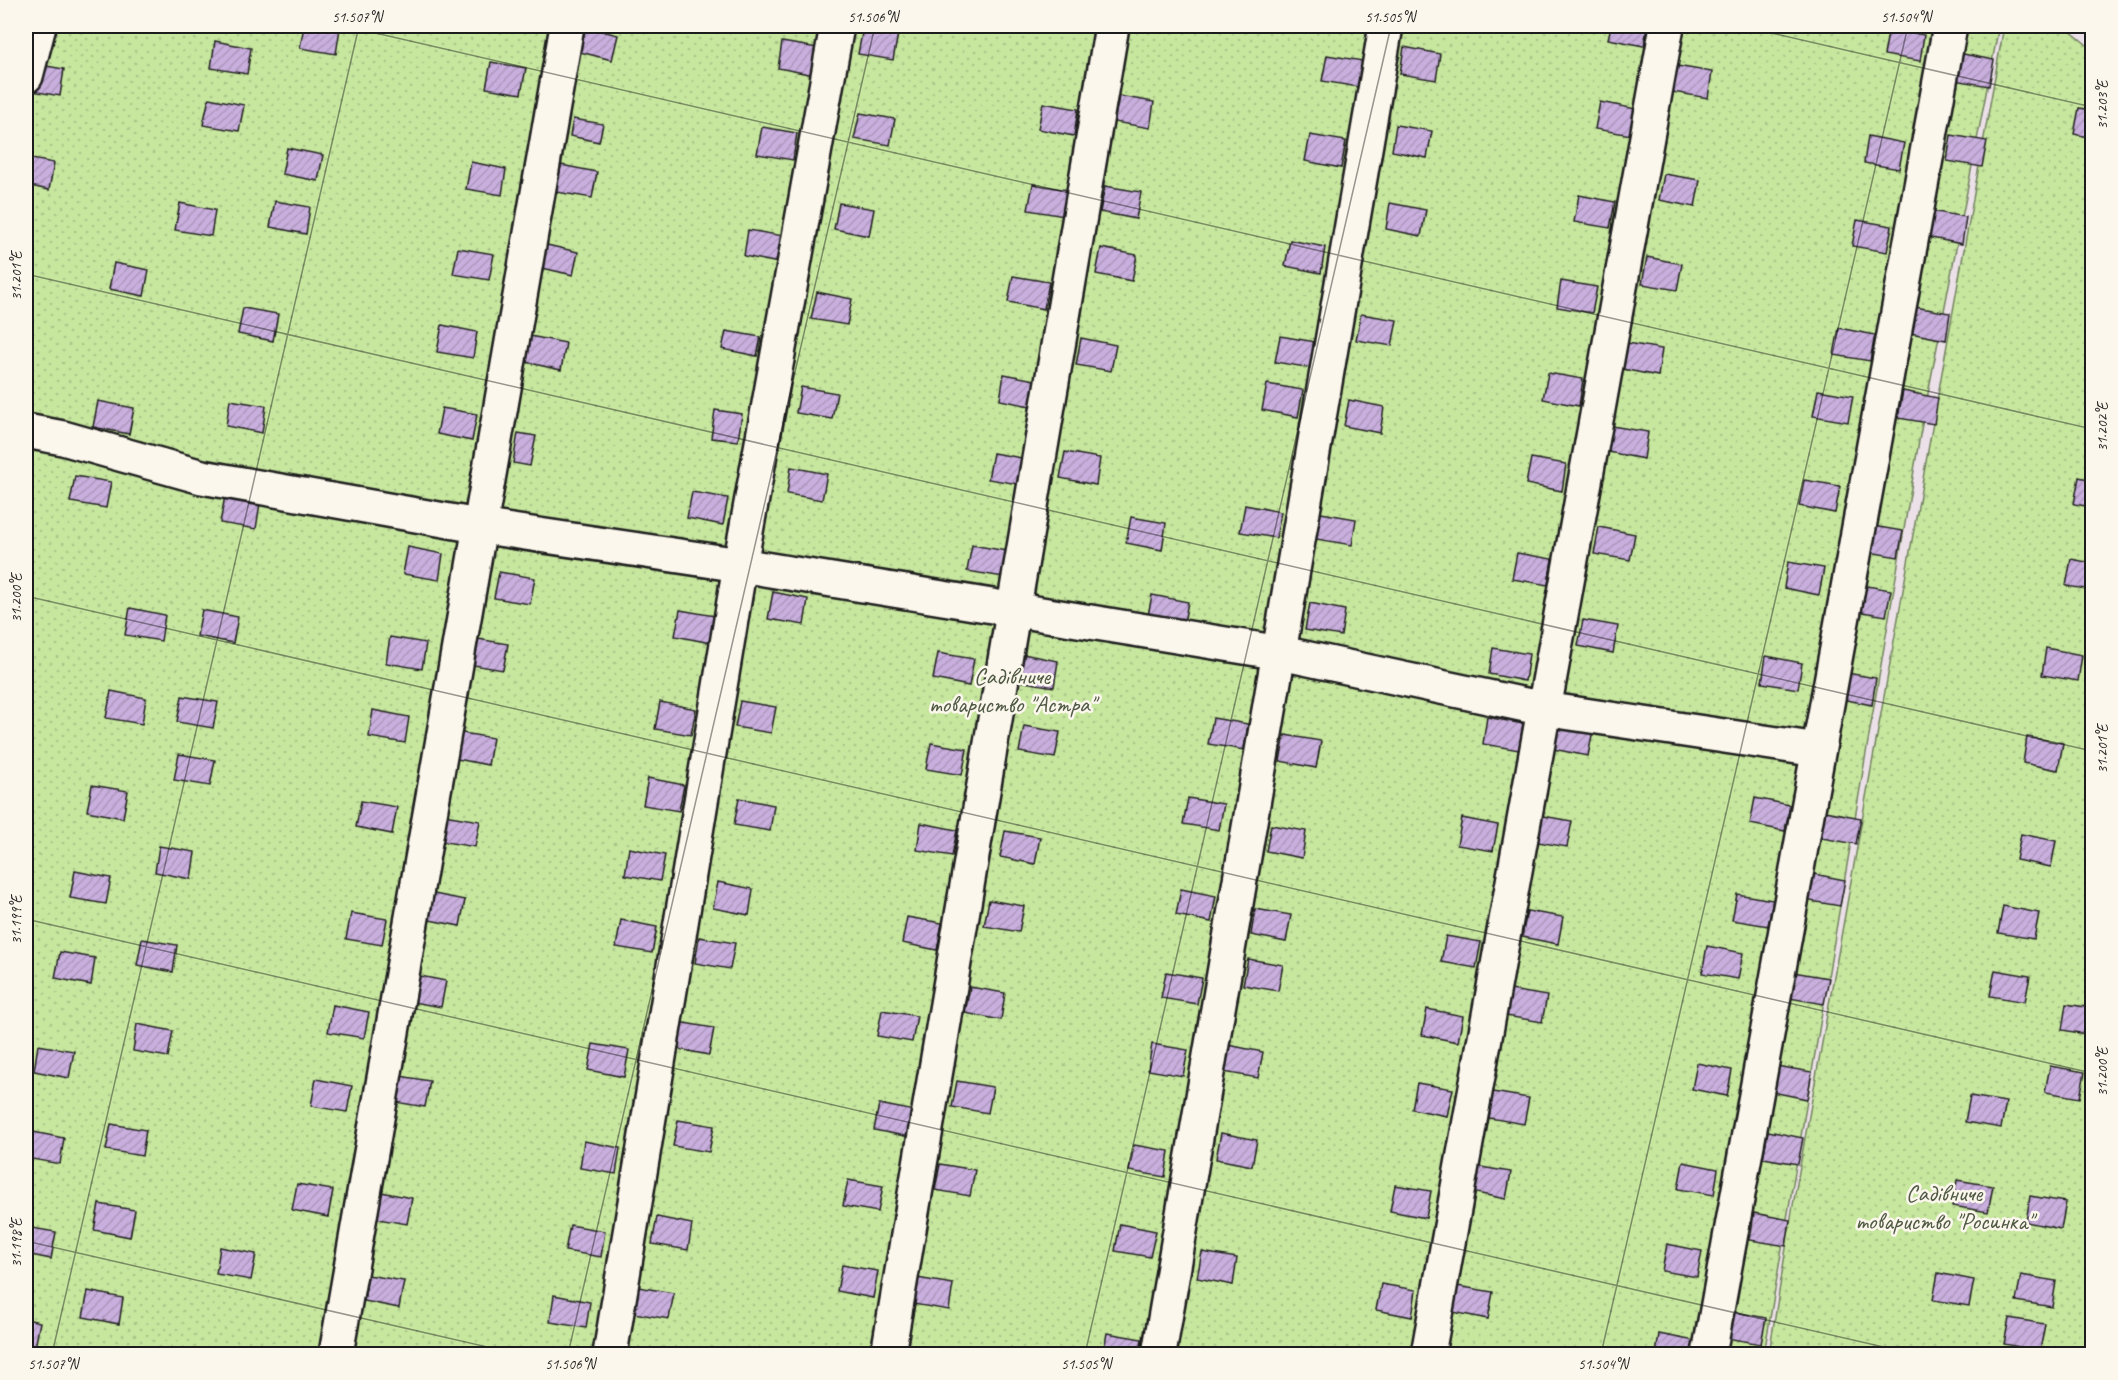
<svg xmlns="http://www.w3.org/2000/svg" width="2118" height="1380" font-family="Caveat,sans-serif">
	<defs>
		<pattern id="garden-dots" width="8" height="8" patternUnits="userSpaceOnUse" patternTransform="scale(1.5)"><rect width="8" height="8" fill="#c7e79f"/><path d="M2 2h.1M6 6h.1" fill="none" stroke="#aac688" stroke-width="1.8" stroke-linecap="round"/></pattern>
		<pattern id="building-hatch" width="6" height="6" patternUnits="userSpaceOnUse" patternTransform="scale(1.5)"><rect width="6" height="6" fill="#c9afdd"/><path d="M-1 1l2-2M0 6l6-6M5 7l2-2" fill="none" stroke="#ac96bd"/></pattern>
	</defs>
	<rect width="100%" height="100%" fill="#ece1e8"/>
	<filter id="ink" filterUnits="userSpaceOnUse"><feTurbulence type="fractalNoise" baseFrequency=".0167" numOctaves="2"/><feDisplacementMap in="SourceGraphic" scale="12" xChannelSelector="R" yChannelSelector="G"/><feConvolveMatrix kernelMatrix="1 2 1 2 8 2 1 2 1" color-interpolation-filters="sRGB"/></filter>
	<g filter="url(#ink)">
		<g fill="url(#garden-dots)" stroke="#72825e" stroke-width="1.5">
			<polygon points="26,26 1999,26 1920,435 1764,1354 26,1354"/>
			<polygon points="2004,26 2064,26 2092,49 2092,1354 1769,1354 1792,1211"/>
		</g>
		<g fill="url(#building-hatch)" stroke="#1c1c1c" stroke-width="1.5">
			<polygon points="304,26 340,28 336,54 300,48"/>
			<polygon points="1611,26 1647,26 1644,46 1608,39"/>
			<polygon points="586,27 618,35 612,60 580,52"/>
			<polygon points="863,28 898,34 893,60 858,54"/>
			<polygon points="1889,28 1924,35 1920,61 1884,55"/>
			<polygon points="215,41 251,48 247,74 211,68"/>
			<polygon points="782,42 818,48 814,75 778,68"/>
			<polygon points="1404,47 1440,54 1436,80 1400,74"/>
			<polygon points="1958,53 1994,60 1989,86 1953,80"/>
			<polygon points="1327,55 1363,61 1358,87 1322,81"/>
			<polygon points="491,62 526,68 521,94 486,88"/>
			<polygon points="29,63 64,69 60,96 26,90"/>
			<polygon points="1677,66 1712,72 1708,98 1672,92"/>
			<polygon points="1119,96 1154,102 1150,128 1114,122"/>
			<polygon points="209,98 244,105 239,131 203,125"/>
			<polygon points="1600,102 1636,109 1631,135 1595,129"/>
			<polygon points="1043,103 1078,109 1074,136 1038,129"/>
			<polygon points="2079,108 2092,110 2092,138 2074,134"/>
			<polygon points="860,113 895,119 890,145 854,139"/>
			<polygon points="573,119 603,124 599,142 570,136"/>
			<polygon points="1396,125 1432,131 1427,158 1392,151"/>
			<polygon points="762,127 797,133 793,160 757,154"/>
			<polygon points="1310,135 1346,141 1341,168 1305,161"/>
			<polygon points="1951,135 1987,141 1982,167 1947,161"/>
			<polygon points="1868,136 1904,143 1899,169 1864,163"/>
			<polygon points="287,148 323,155 318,181 282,174"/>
			<polygon points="26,158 54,163 49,190 26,185"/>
			<polygon points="471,162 506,169 502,195 466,189"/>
			<polygon points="561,165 597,172 592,198 556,192"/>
			<polygon points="1664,174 1700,180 1695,207 1659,200"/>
			<polygon points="1033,184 1068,190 1064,216 1028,210"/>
			<polygon points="1105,186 1141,192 1136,219 1100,212"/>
			<polygon points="1579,195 1615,202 1610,228 1574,222"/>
			<polygon points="275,201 310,207 306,234 270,227"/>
			<polygon points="180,203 215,210 211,236 175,230"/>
			<polygon points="839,203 874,209 869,236 834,229"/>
			<polygon points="1390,203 1426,210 1421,236 1386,229"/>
			<polygon points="1931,211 1966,217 1962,244 1926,237"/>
			<polygon points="1857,220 1892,226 1887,252 1852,246"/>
			<polygon points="748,230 784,236 779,263 744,256"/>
			<polygon points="1290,240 1325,247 1321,273 1285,266"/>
			<polygon points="547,245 578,252 573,275 542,268"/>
			<polygon points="458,248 494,254 489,280 453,274"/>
			<polygon points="1101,248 1137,255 1132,281 1096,274"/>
			<polygon points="26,249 35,251 30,277 26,276"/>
			<polygon points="1647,257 1682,264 1677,290 1642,284"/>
			<polygon points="114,263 149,270 144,296 109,289"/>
			<polygon points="1013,276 1049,282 1044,309 1008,302"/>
			<polygon points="1561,281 1597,287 1592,313 1557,307"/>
			<polygon points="817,292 852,299 847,325 811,319"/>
			<polygon points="1915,307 1950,313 1946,340 1910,333"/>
			<polygon points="243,308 278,314 273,341 238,334"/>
			<polygon points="1361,314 1397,320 1392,346 1356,340"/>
			<polygon points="442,325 477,332 473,358 437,352"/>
			<polygon points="1839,328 1875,335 1870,361 1834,355"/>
			<polygon points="726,331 761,337 757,356 722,349"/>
			<polygon points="530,336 566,343 561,370 525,362"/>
			<polygon points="1280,336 1316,342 1311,368 1275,362"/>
			<polygon points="1081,338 1116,345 1111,371 1076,365"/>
			<polygon points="1627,343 1662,349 1658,376 1622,369"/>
			<polygon points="1548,373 1583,379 1579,406 1543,399"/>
			<polygon points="1004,374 1040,381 1035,407 1000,400"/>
			<polygon points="1267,384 1303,390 1298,417 1262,410"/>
			<polygon points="801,387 837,393 832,419 796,413"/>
			<polygon points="1818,390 1853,396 1848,422 1813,416"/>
			<polygon points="1903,391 1938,398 1934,424 1898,418"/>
			<polygon points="230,400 266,406 262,433 226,426"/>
			<polygon points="1349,400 1384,407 1380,433 1344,426"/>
			<polygon points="98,401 134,408 129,434 93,427"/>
			<polygon points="442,408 477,414 472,441 437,434"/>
			<polygon points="715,410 742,414 738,441 711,438"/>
			<polygon points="1612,426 1648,432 1644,459 1608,452"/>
			<polygon points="518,433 536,436 530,466 513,463"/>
			<polygon points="1065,452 1100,458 1096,485 1060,478"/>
			<polygon points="993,453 1028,459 1024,485 988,479"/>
			<polygon points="1531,458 1566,464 1562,491 1526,484"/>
			<polygon points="791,467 827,474 822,500 787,494"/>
			<polygon points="75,476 111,482 106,508 70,502"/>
			<polygon points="2079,477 2092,480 2092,507 2074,504"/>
			<polygon points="1804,480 1840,486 1835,513 1799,506"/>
			<polygon points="692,492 728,498 723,525 687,518"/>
			<polygon points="225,496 260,503 256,529 220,523"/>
			<polygon points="1245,505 1281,512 1276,538 1240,532"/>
			<polygon points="1321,513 1356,519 1352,545 1316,539"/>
			<polygon points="1131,517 1166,523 1162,550 1126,543"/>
			<polygon points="1867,525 1903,531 1898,557 1862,551"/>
			<polygon points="1599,527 1635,534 1630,560 1594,554"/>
			<polygon points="972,545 1007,551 1003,577 967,571"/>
			<polygon points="408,547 443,554 439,580 403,574"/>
			<polygon points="1517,553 1552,559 1548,585 1512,579"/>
			<polygon points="2071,559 2092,563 2092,590 2066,586"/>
			<polygon points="1788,562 1824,568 1819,595 1784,588"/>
			<polygon points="499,572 535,578 530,604 494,598"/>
			<polygon points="1855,584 1891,590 1886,616 1850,610"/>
			<polygon points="773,592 808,599 804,625 768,619"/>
			<polygon points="1152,595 1188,602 1183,628 1147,621"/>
			<polygon points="1310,603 1345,610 1341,636 1305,630"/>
			<polygon points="130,608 165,615 161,641 125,635"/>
			<polygon points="202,610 238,617 233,643 197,636"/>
			<polygon points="680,610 715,616 711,643 675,636"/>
			<polygon points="1583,620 1618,626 1613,653 1578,646"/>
			<polygon points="390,637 426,643 422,669 386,663"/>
			<polygon points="472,638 508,644 503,670 467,664"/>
			<polygon points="1493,648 1529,654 1525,681 1489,674"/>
			<polygon points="2046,648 2082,655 2078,681 2042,675"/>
			<polygon points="938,653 974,659 969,686 933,679"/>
			<polygon points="1023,654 1058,661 1054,687 1018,681"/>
			<polygon points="1766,656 1802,663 1798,689 1762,683"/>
			<polygon points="1841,672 1876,678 1872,705 1836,698"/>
			<polygon points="111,691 146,698 142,724 106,718"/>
			<polygon points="182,696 218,702 213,728 177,722"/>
			<polygon points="740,701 776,707 771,733 735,727"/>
			<polygon points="660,702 696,709 691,735 655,729"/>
			<polygon points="373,710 409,717 405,743 369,737"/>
			<polygon points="1487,717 1523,724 1519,750 1483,744"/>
			<polygon points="1213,718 1248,724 1244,750 1208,744"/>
			<polygon points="1558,723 1593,730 1588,756 1553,749"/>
			<polygon points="1024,726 1060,732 1055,758 1019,752"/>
			<polygon points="457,732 493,738 488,765 452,758"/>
			<polygon points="1285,735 1321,741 1316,768 1280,761"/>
			<polygon points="2027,737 2063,743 2058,770 2023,763"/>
			<polygon points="931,743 967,749 962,775 926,769"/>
			<polygon points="179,754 215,760 210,786 174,780"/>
			<polygon points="648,778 684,785 679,811 643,805"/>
			<polygon points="92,785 128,791 123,818 87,811"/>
			<polygon points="739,798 774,805 770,831 734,825"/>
			<polygon points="1188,798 1224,804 1219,830 1183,824"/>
			<polygon points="1755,798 1790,805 1785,831 1750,824"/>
			<polygon points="361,801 397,807 392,834 356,827"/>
			<polygon points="1825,811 1861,818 1856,844 1821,838"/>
			<polygon points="444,815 480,821 475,847 439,841"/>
			<polygon points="1537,815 1572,821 1567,847 1532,841"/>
			<polygon points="1462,818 1498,825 1493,851 1457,845"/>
			<polygon points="921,823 957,830 952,856 917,850"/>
			<polygon points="1271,825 1306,831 1302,858 1266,851"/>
			<polygon points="1005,831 1040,837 1035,864 1000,857"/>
			<polygon points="2021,834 2056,841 2051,867 2016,860"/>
			<polygon points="159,846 195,852 191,879 155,872"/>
			<polygon points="629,848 665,855 660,881 625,875"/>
			<polygon points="75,871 111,878 106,904 70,898"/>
			<polygon points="1809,873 1845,880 1840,906 1804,900"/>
			<polygon points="718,882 753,889 749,915 713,908"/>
			<polygon points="1181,889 1216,896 1211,922 1176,915"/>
			<polygon points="429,893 465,900 460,926 424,919"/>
			<polygon points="1737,894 1773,900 1768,926 1732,920"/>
			<polygon points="989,900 1024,906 1019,932 984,926"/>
			<polygon points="2003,906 2039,913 2034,939 1998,933"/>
			<polygon points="1255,909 1291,915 1286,942 1251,935"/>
			<polygon points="1527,911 1563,917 1558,944 1522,937"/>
			<polygon points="351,913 387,919 382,945 346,939"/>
			<polygon points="907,917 942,923 937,950 902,943"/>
			<polygon points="621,920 657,927 652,953 616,947"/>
			<polygon points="1446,936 1481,942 1476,968 1441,962"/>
			<polygon points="699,937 735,943 730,969 695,963"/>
			<polygon points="142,939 177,945 173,972 137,965"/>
			<polygon points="1707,946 1743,953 1738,979 1702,973"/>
			<polygon points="60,952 95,958 91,985 55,978"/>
			<polygon points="1248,959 1283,965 1278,991 1243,985"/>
			<polygon points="1995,970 2030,976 2025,1002 1990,996"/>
			<polygon points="1166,972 1202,978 1197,1004 1161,998"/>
			<polygon points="1793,972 1829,978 1824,1004 1789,998"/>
			<polygon points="410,974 446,981 441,1007 406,1001"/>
			<polygon points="970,987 1005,993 1001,1020 965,1013"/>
			<polygon points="1511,990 1547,996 1542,1022 1506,1016"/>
			<polygon points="2066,1004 2092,1008 2092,1035 2062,1030"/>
			<polygon points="333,1005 369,1012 364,1038 328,1032"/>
			<polygon points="1427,1009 1463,1016 1458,1042 1422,1035"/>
			<polygon points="882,1010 917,1016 912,1042 877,1036"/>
			<polygon points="678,1022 714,1028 709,1055 673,1048"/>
			<polygon points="137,1024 173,1031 168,1057 133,1051"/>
			<polygon points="593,1044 629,1050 624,1077 588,1070"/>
			<polygon points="1152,1044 1188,1050 1183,1076 1148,1070"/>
			<polygon points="38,1045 74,1051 69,1078 34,1071"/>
			<polygon points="1228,1045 1263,1052 1258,1078 1223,1072"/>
			<polygon points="1697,1063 1732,1070 1727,1096 1692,1089"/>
			<polygon points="1776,1066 1812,1072 1807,1099 1772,1092"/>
			<polygon points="2050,1066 2085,1072 2080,1098 2045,1092"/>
			<polygon points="394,1075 430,1081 425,1107 389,1101"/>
			<polygon points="316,1079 352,1086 347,1112 311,1106"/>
			<polygon points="957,1081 993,1087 988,1113 952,1107"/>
			<polygon points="1417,1083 1453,1089 1447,1116 1412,1109"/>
			<polygon points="1493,1092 1529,1098 1524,1124 1489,1118"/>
			<polygon points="1970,1096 2006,1102 2001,1128 1965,1122"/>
			<polygon points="879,1104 915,1111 910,1137 874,1130"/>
			<polygon points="678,1120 714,1126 709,1152 673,1146"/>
			<polygon points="111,1124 146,1130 142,1156 106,1150"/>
			<polygon points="28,1131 64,1138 60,1164 26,1158"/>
			<polygon points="1768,1131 1803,1138 1798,1164 1763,1158"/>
			<polygon points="1221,1133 1257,1140 1252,1166 1216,1159"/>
			<polygon points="584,1141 620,1148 616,1174 580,1168"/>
			<polygon points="1134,1145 1169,1151 1165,1177 1129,1171"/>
			<polygon points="1683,1162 1718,1169 1714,1195 1678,1189"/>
			<polygon points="940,1164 975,1170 970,1196 935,1190"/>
			<polygon points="1475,1166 1511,1172 1506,1199 1471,1192"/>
			<polygon points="848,1180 883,1186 878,1212 843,1206"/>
			<polygon points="1957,1180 1993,1186 1988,1212 1952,1206"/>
			<polygon points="297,1184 333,1190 328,1217 292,1210"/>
			<polygon points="1395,1185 1431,1191 1426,1218 1390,1211"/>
			<polygon points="376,1191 412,1198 407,1224 372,1218"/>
			<polygon points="2030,1196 2066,1202 2061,1229 2026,1222"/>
			<polygon points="99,1204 135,1210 130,1237 94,1230"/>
			<polygon points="1754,1213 1790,1220 1786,1246 1750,1240"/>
			<polygon points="657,1217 692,1224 688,1250 652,1244"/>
			<polygon points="1120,1224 1156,1231 1150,1257 1115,1251"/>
			<polygon points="570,1225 605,1231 601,1257 565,1251"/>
			<polygon points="26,1227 56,1232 51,1259 26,1254"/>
			<polygon points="1667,1244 1702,1251 1697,1277 1662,1271"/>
			<polygon points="220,1247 256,1254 251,1280 216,1274"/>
			<polygon points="1202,1252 1237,1258 1233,1285 1197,1278"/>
			<polygon points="842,1265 878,1271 873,1298 837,1291"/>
			<polygon points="1938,1273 1974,1280 1969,1306 1933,1300"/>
			<polygon points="368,1275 404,1281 399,1308 364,1301"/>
			<polygon points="2021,1275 2056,1281 2052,1307 2016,1301"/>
			<polygon points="917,1278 953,1284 949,1310 913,1304"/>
			<polygon points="1381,1284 1416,1290 1412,1317 1376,1310"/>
			<polygon points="1457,1286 1493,1292 1488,1319 1453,1312"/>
			<polygon points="638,1287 674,1293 669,1319 633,1313"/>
			<polygon points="88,1291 123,1298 119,1324 83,1317"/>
			<polygon points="554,1295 590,1302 586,1328 550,1322"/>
			<polygon points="1730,1311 1766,1318 1761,1344 1726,1338"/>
			<polygon points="2009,1318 2045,1324 2040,1351 2004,1344"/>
			<polygon points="26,1319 40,1322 35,1348 26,1346"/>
			<polygon points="1107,1333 1142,1339 1140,1354 1103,1354"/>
			<polygon points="1659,1334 1695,1341 1693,1354 1656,1354"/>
		</g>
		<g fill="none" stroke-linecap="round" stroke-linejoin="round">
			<defs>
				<g id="minor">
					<polyline points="26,76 39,26"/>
					<polyline points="26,431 63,438 202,477 478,526 740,565 1281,653 1544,709 1818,750"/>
					<polyline points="336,1354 567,26"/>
					<polyline points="610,1354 740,565 837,26"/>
					<polyline points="888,1354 1112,26"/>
					<polyline points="1159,1354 1386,26"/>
					<polyline points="1428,1354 1667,26"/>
					<polyline points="1709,1354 1950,26"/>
				</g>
			</defs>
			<use href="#minor" stroke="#1c1c1c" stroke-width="38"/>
			<use href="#minor" stroke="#fbf7ec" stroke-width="33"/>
		</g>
	</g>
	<path fill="none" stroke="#1c1c1c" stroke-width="1.5" stroke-opacity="0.45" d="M345 26 2092 429M1741 26 2092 107M26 274 2092 751M26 596 2092 1073M26 919 1914 1354M26 1241 518 1354M52 1354 359 26M568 1354 875 26M1085 1354 1391 26M1601 1354 1908 26"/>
	<g text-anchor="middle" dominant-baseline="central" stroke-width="5" stroke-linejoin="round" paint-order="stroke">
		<g font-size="24" fill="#4f5943" stroke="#fbf7ec">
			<text x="1012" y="676">Садівниче<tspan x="1012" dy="28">товариство "Астра"</tspan></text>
			<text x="1944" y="1193">Садівниче<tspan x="1944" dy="28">товариство "Росинка"</tspan></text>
		</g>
	</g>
	<rect width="2118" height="1380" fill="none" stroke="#fbf7ec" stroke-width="66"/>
	<rect x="33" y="33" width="2052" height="1314" fill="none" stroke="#1c1c1c" stroke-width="2"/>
	<g font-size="15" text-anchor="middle" fill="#1c1c1c">
		<text x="357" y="22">51.507°N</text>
		<text x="873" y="22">51.506°N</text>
		<text x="1390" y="22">51.505°N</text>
		<text x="1906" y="22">51.504°N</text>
		<text transform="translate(2102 105) rotate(-90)" y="5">31.203°E</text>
		<text transform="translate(16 276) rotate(-90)" y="5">31.201°E</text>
		<text transform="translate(2102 427) rotate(-90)" y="5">31.202°E</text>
		<text transform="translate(16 598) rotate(-90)" y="5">31.200°E</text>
		<text transform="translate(2102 749) rotate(-90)" y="5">31.201°E</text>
		<text transform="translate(16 920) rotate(-90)" y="5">31.199°E</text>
		<text transform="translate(2102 1072) rotate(-90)" y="5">31.200°E</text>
		<text transform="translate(16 1243) rotate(-90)" y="5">31.198°E</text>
		<text x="53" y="1369">51.507°N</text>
		<text x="570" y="1369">51.506°N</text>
		<text x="1086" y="1369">51.505°N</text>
		<text x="1603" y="1369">51.504°N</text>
	</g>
</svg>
